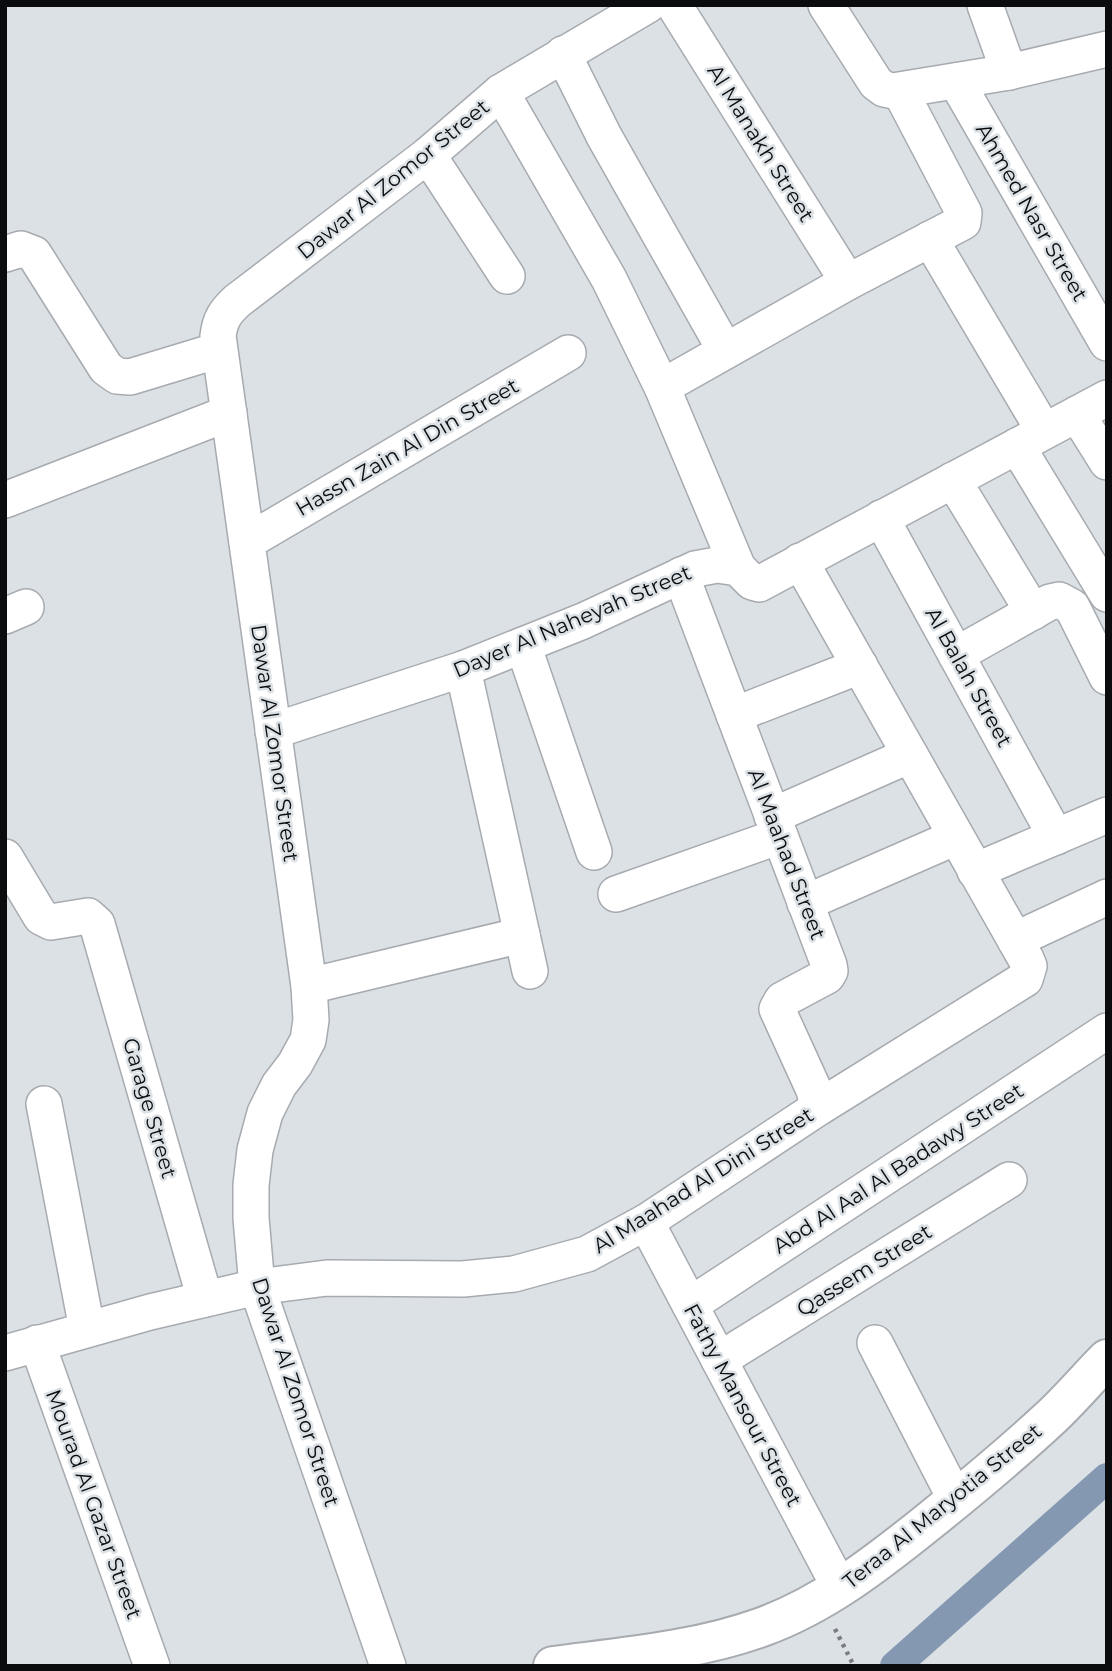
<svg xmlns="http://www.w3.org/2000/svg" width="1112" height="1671" font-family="Montserrat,sans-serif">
	<rect width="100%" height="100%" fill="#dce1e6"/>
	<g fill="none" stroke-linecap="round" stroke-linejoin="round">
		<polyline stroke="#8598b2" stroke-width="30" points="895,1666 1107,1478"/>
		<defs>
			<g id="minor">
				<polyline points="674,5 848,282"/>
				<polyline points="826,5 876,83 884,89 893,91 1009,72 1107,49"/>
				<polyline points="985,5 1009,72"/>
				<polyline points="563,54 604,136 725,350"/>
				<polyline points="956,81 1107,343"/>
				<polyline points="501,92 609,279 662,387 738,568"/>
				<polyline points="428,155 507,276"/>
				<polyline points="930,239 1044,431"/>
				<polyline points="5,254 21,249 34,254 106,368 117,376 130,377 219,350"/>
				<polyline points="662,387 848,282 963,222 964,213 900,91"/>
				<polyline points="1077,414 1107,462"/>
				<polyline points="1017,446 1107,594"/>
				<polyline points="953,480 1033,612"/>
				<polyline points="5,500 229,413"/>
				<polyline points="881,518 1056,837"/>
				<polyline points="247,542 568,353"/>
				<polyline points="681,575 829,965 830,971 827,976 782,1000 777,1009 814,1090 818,1108"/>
				<polyline points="5,616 26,607"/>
				<polyline points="523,645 594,852"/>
				<polyline points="956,655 1050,602 1059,600 1072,607 1107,677"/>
				<polyline points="463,669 530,971"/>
				<polyline points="734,715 860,666"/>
				<polyline points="273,731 463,669 583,621 695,569 717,565 738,568 752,582 759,584 1107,398"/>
				<polyline points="772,816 910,755"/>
				<polyline points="5,857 41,917 51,922 88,916 97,924 205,1299"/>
				<polyline points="975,871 1107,815"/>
				<polyline points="616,894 780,836"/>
				<polyline points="805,903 956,837"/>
				<polyline points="1015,940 1107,897"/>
				<polyline points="309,986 522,935"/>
				<polyline points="44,1104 87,1329"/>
				<polyline points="646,1222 840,1588"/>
				<polyline points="690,1305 1107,1031"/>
				<polyline points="37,1343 152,1666"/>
				<polyline points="875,1343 956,1500"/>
				<polyline points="5,1353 150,1312 257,1287 327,1278 463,1279 514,1274 587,1254 646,1222 818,1108 1025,979 1029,966 1026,959 800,561"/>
				<polyline points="719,1360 1009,1180"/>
				<path d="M388 1666 257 1287 251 1218V1185L255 1150 265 1113 279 1085 295 1064 308 1040 311 1020 309 986 218 336C220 320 225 312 237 301L428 155 501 92 648 5"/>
			</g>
			<path id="secondary" d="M553 1666C622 1657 696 1651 762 1627 823 1605 876 1564 927 1523 968 1490 1009 1456 1048 1420 1069 1401 1087 1379 1107 1359"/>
		</defs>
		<use href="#minor" stroke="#a7abb0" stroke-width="38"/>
		<use href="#secondary" stroke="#a7abb0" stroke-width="42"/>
		<polyline stroke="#7a7d81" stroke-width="4.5" stroke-dasharray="3.5 5" stroke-linecap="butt" points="835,1629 854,1666"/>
		<use href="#minor" stroke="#fff" stroke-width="35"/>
		<use href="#secondary" stroke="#fff" stroke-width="38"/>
	</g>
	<g text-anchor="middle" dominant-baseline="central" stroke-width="5" stroke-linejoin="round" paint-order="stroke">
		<g font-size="21" fill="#0a0c0e" stroke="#dce1e6">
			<text transform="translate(761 143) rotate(58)">Al Manakh Street</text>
			<text transform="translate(393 179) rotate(-39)">Dawar Al Zomor Street</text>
			<text transform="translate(1032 212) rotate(60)">Ahmed Nasr Street</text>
			<text transform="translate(407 447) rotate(-30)">Hassn Zain Al Din Street</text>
			<text transform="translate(572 621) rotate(-23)">Dayer Al Naheyah Street</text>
			<text transform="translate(969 677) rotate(61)">Al Balah Street</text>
			<text transform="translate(275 743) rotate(82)">Dawar Al Zomor Street</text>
			<text transform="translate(787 854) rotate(69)">Al Maahad Street</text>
			<text transform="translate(150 1108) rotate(74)">Garage Street</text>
			<text transform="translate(898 1168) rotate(-33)">Abd Al Aal Al Badawy Street</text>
			<text transform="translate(703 1180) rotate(-32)">Al Maahad Al Dini Street</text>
			<text transform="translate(864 1270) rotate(-32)">Qassem Street</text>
			<text transform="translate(296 1392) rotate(72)">Dawar Al Zomor Street</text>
			<text transform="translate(743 1405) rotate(62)">Fathy Mansour Street</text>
			<text transform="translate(94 1504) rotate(70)">Mourad Al Gazar Street</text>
			<text transform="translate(942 1506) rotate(-39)">Teraa Al Maryotia Street</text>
		</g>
	</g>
	<rect width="1112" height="1671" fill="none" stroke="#0a0c0e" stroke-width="14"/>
</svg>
